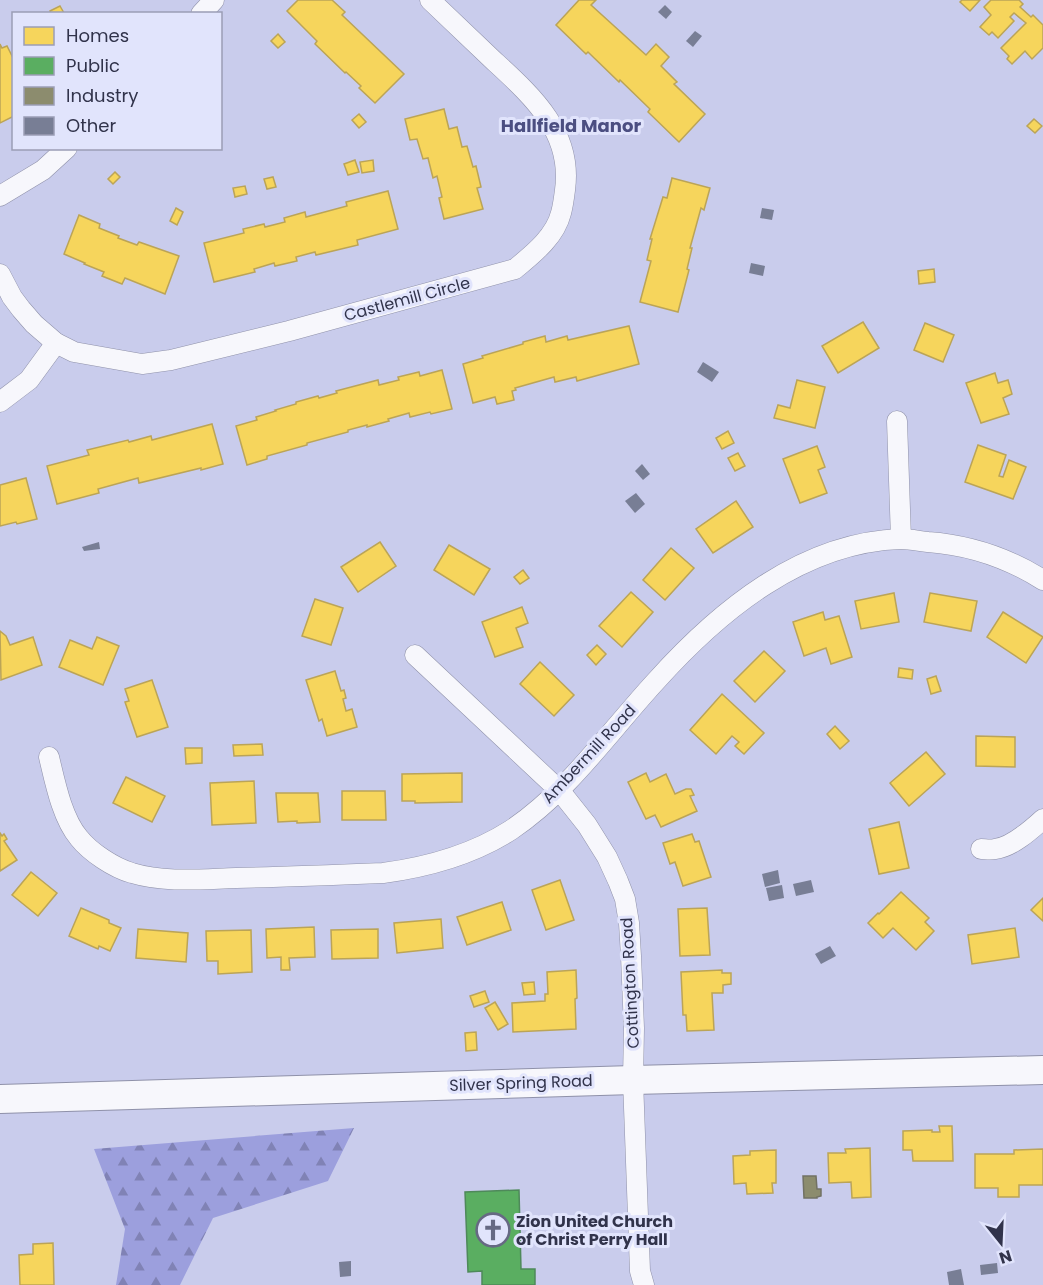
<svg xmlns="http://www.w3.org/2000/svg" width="1043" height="1285" font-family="Poppins,sans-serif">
	<defs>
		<pattern id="forest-firs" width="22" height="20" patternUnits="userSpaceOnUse" patternTransform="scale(1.5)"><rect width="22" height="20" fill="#9c9fdd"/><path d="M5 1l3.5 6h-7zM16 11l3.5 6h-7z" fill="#8082b5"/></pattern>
	</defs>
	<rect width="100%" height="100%" fill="#c9ccec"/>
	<polygon fill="url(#forest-firs)" points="354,1128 328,1181 213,1218 180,1285 116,1285 125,1229 94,1149"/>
	<g fill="#f6d55c" stroke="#bba457" stroke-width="1.5">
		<polygon points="298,0 332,0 345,12 342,15 404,74 375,103 359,88 361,86 346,72 345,73 315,44 317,41 287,11"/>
		<polygon points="579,0 596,0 591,5 646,55 656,44 669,57 661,66 677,82 674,84 705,114 679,142 648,112 650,109 620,80 619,82 588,52 586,54 556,25"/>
		<polygon points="962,0 980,0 970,11 960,2"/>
		<polygon points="991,0 1019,0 1023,4 1020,7 1031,17 1033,15 1043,25 1043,48 1032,59 1025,51 1012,64 1007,59 1009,56 1001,48 1026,23 1014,13 1010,17 1014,21 998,38 992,32 989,35 980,27 991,15 984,7"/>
		<polygon points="60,6 64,13 51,14 50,11"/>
		<polygon points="278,34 285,42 278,48 271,41"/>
		<polygon points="0,44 2,48 7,46 14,60 14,116 0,123"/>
		<polygon points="444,109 449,129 457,127 462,147 467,146 473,167 476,166 481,187 477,188 483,209 444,219 439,198 442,197 437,176 433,178 428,158 423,159 417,139 410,140 405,119"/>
		<polygon points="359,114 366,122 359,128 352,120"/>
		<polygon points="1034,119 1042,126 1035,133 1027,126"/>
		<polygon points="355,160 359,172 348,175 344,164"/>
		<polygon points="373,160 374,171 362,173 360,162"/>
		<polygon points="115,172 120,177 113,184 108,179"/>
		<polygon points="273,177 276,187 267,189 264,179"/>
		<polygon points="672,178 710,188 704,210 701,208 690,248 692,248 687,269 689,270 678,312 640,302 651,261 647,260 652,239 650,239 663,197 667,198"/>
		<polygon points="245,186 247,194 235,197 233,188"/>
		<polygon points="388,191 398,229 357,240 358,245 316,255 315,252 296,257 297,261 275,266 274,263 254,269 255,272 214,282 204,243 244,233 243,229 264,224 265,227 285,222 284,218 305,212 306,217 347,206 346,202"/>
		<polygon points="176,208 183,212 177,225 170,221"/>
		<polygon points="79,215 100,224 99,228 119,236 118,238 137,245 139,242 179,256 165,294 125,278 122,284 102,276 104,272 84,264 85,263 64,254"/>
		<polygon points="934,269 935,282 919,284 918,271"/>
		<polygon points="863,322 879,348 838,373 822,346"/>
		<polygon points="925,323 954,335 943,362 914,350"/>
		<polygon points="629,326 639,364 577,381 576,377 555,382 554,377 515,388 516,390 512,391 514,400 497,404 495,397 473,403 463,364 483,358 482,356 523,344 523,342 545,336 546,342 567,336 568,340"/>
		<polygon points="442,370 452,409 431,414 430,412 410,417 409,413 388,419 389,421 367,427 367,425 348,430 348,432 307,443 307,445 267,456 267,459 247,465 236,426 257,420 256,417 276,411 275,410 296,404 296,402 318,396 319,398 337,393 336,391 378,380 379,385 399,380 398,377 419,372 420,376"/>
		<polygon points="995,373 998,383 1008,380 1012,394 1003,398 1009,414 981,423 966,383"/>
		<polygon points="797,380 825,387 815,428 774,418 778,405 790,408"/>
		<polygon points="212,424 223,464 201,470 201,468 139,483 138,478 98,489 99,493 57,504 47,466 89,455 87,450 128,440 129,442 151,436 152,440"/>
		<polygon points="728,431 734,443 722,449 716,438"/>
		<polygon points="978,445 1006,455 999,476 1003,477 1009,460 1026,467 1013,499 965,482"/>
		<polygon points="817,446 825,467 818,470 827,493 800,503 783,459"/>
		<polygon points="738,453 745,466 735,471 728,458"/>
		<polygon points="26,478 37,519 17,524 16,522 0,526 0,485"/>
		<polygon points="736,501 753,527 713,553 696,529"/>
		<polygon points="380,542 396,566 358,592 341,567"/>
		<polygon points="449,545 490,569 474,595 434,570"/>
		<polygon points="671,548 694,568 665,600 643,580"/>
		<polygon points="523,570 529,578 520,584 514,577"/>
		<polygon points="631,592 653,612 622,647 599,626"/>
		<polygon points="894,593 899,622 861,629 855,601"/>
		<polygon points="930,593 977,601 971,631 924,622"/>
		<polygon points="315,599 343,608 331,645 302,636"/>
		<polygon points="522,607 528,623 516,628 523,647 495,657 482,622"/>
		<polygon points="823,612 825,620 839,616 852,657 831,664 826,648 804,656 793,622"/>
		<polygon points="1003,612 1043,637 1026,663 987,637"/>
		<polygon points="0,631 6,636 10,645 33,637 42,665 1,680"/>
		<polygon points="97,637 119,646 103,685 59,667 70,640 92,649"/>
		<polygon points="597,645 606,654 596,665 587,655"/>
		<polygon points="764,651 785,671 755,702 734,681"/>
		<polygon points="540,662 574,695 554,716 520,684"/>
		<polygon points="899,668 913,670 912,679 898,677"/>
		<polygon points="335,671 341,691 344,690 346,698 343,699 346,711 352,709 357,727 327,736 322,719 319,721 306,680"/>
		<polygon points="936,676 941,691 931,694 927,679"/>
		<polygon points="152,680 168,727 137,737 125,702 129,701 125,689"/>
		<polygon points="722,694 764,733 744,754 735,746 739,742 732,736 716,754 690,730"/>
		<polygon points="835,726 849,741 840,749 827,734"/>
		<polygon points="976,736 1015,737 1015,767 976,766"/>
		<polygon points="262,744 263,755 234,756 233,745"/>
		<polygon points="185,748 202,748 202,763 186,764"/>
		<polygon points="926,752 945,774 909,806 890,783"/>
		<polygon points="462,773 462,802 415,803 415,801 402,801 402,774"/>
		<polygon points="646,773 650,782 666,774 675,794 686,789 691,789 694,795 690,796 697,811 661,827 655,815 646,819 628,782"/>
		<polygon points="126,777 165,796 152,822 113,803"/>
		<polygon points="254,781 256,823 212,825 210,783"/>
		<polygon points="342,791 385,791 386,820 342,820"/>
		<polygon points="276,793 318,793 320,822 297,823 297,821 278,822"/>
		<polygon points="899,822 909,868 879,874 869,829"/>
		<polygon points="0,833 2,836 4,834 7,839 4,841 17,860 0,871"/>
		<polygon points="692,834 695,842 699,841 711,877 683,886 675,862 670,864 663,843"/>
		<polygon points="31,872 57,893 38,916 12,895"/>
		<polygon points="560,880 574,920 546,930 532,890"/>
		<polygon points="901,892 929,918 925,922 934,931 916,950 893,928 883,938 868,923 878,913 879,914"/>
		<polygon points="1043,898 1043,921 1031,910"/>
		<polygon points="502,902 511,930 467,945 457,917"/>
		<polygon points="81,908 109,920 109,923 121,928 110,951 99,946 98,949 69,936"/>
		<polygon points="707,908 710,955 680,956 678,909"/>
		<polygon points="441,919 443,948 397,953 394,923"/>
		<polygon points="314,927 315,957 289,958 290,970 281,970 281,957 267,958 266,929"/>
		<polygon points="1015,928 1019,957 972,964 968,935"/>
		<polygon points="138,929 188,933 186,962 136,958"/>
		<polygon points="378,929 378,958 332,959 331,930"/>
		<polygon points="251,930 252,972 218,974 218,961 207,961 206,931"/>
		<polygon points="576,970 577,998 575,999 576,1029 513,1032 512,1003 545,1001 545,994 548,994 547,972"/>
		<polygon points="722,970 722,973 731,973 731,984 723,985 723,993 712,993 714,1030 687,1031 686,1015 683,1015 681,972"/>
		<polygon points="534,982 535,994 524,995 522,983"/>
		<polygon points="485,991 489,1002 474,1007 470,996"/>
		<polygon points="495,1002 508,1024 498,1030 485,1008"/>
		<polygon points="476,1032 477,1050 466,1051 465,1033"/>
		<polygon points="939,1126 952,1126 953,1161 913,1161 912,1150 903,1150 903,1131 932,1130 932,1132 940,1132"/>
		<polygon points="870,1148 871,1197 852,1198 851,1182 829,1183 828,1153 846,1153 845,1149"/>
		<polygon points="1043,1149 1043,1185 1019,1185 1019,1197 998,1197 998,1188 975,1188 975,1154 1014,1154 1014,1150"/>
		<polygon points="776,1150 776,1183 772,1183 773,1193 747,1194 746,1183 734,1184 733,1156 750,1155 750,1151"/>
		<polygon points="53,1243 54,1285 20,1285 19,1255 33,1254 33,1244"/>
	</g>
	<polygon fill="#5aae61" stroke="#4e895a" stroke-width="1.5" points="519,1190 521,1269 535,1269 535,1285 482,1285 482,1271 468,1272 465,1192"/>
	<polygon fill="#8c8c6e" stroke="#717164" stroke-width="1.5" points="803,1176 816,1176 817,1189 821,1189 821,1196 817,1197 817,1198 804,1198"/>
	<g fill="#787e95">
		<polygon points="665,5 672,12 666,19 658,12"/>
		<polygon points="695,31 702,36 693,47 686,41"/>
		<polygon points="762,208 774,210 772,220 760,218"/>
		<polygon points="751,263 765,266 763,276 749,273"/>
		<polygon points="703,362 719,372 712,382 697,372"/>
		<polygon points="642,464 650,474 643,480 635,471"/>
		<polygon points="636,493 645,504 635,513 625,501"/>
		<polygon points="99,542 100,549 84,551 82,547"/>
		<polygon points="778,870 780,883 765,887 762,874"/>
		<polygon points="811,880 814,892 796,896 793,884"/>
		<polygon points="782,885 784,898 769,901 766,888"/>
		<polygon points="830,946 836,956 821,964 815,954"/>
		<polygon points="351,1261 351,1276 340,1277 339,1262"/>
		<polygon points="997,1263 998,1273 981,1275 980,1265"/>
		<polygon points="961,1269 964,1285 949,1285 947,1272"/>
	</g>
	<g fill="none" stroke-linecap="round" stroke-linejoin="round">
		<defs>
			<g id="minor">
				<polyline points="201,14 214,0"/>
				<polyline points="0,196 43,170 67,148"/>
				<path d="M0 274 12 297 21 309 34 324 56 343 74 352 142 364 171 360 289 331 515 269C533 254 555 237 561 213 563 206 564 198 565 190 573 132 532 96 493 60 472 40 451 20 430 0"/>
				<polyline points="0,402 29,380 56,343"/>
				<polyline points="897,421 901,539"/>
				<polyline points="415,655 560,791 587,825 607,857 618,881 625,899 629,923 631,956 634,1028 633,1080 640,1271 644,1285"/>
				<path d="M49 757C55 782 62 818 79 838 90 852 114 868 132 873 165 883 202 879 236 878 285 877 334 875 383 873 428 867 472 855 511 830 569 791 609 732 656 681 719 611 802 542 901 539 910 539 919 541 928 542 969 545 1008 558 1043 580"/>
				<path d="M981 849C985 849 990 850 995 849 1012 847 1031 830 1043 819"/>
			</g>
			<polyline id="secondary" points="0,1099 633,1080 1043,1070"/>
		</defs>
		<use href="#minor" stroke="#8f91a9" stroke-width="21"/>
		<use href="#secondary" stroke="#8f91a9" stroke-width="30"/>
		<use href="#minor" stroke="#f7f7fc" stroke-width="20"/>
		<use href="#secondary" stroke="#f7f7fc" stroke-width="28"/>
	</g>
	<defs>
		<symbol id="church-ring" viewBox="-11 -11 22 22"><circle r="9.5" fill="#e1e4fc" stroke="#666983" stroke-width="1.5"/><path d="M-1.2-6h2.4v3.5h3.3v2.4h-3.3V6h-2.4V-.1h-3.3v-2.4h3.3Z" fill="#666983"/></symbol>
	</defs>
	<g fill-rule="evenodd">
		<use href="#church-ring" x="474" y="1211" width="38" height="38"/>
	</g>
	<g text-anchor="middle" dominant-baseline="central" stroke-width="6" stroke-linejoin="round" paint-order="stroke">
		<g font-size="16" fill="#31334b" stroke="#e1e4fc">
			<text transform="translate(407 299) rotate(-15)">Castlemill Circle</text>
			<text transform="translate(589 754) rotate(-47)">Ambermill Road</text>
			<text transform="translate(630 983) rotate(-93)">Cottington Road</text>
			<text transform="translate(521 1083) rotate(-2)">Silver Spring Road</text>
		</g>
		<g font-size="16" font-weight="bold" fill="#31334b" stroke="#e1e4fc" text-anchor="start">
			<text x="516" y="1221">Zion United Church<tspan x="516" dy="18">of Christ Perry Hall</tspan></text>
		</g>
		<g font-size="18" font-weight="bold" fill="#4b4e81" stroke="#e1e4fc">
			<text x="571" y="125">Hallfield Manor</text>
		</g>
	</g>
	<rect x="12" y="12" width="210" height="138" fill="#e1e4fc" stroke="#9b9db5" stroke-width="1.5"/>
	<rect x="24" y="27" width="30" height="18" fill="#f6d55c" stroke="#9b9db5" stroke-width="1.5"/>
	<text x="66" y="42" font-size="18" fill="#31334b">Homes</text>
	<rect x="24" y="57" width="30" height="18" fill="#5aae61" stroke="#9b9db5" stroke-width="1.5"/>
	<text x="66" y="72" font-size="18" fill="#31334b">Public</text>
	<rect x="24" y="87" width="30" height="18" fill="#8c8c6e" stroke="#9b9db5" stroke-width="1.5"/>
	<text x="66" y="102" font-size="18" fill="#31334b">Industry</text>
	<rect x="24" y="117" width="30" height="18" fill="#787e95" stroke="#9b9db5" stroke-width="1.5"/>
	<text x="66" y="132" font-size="18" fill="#31334b">Other</text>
	<g transform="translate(1001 1243) rotate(162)" stroke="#e1e4fc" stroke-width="4.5" paint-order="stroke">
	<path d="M0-4.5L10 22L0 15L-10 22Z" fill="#31334b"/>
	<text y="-9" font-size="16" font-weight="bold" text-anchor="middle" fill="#31334b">N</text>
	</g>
</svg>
